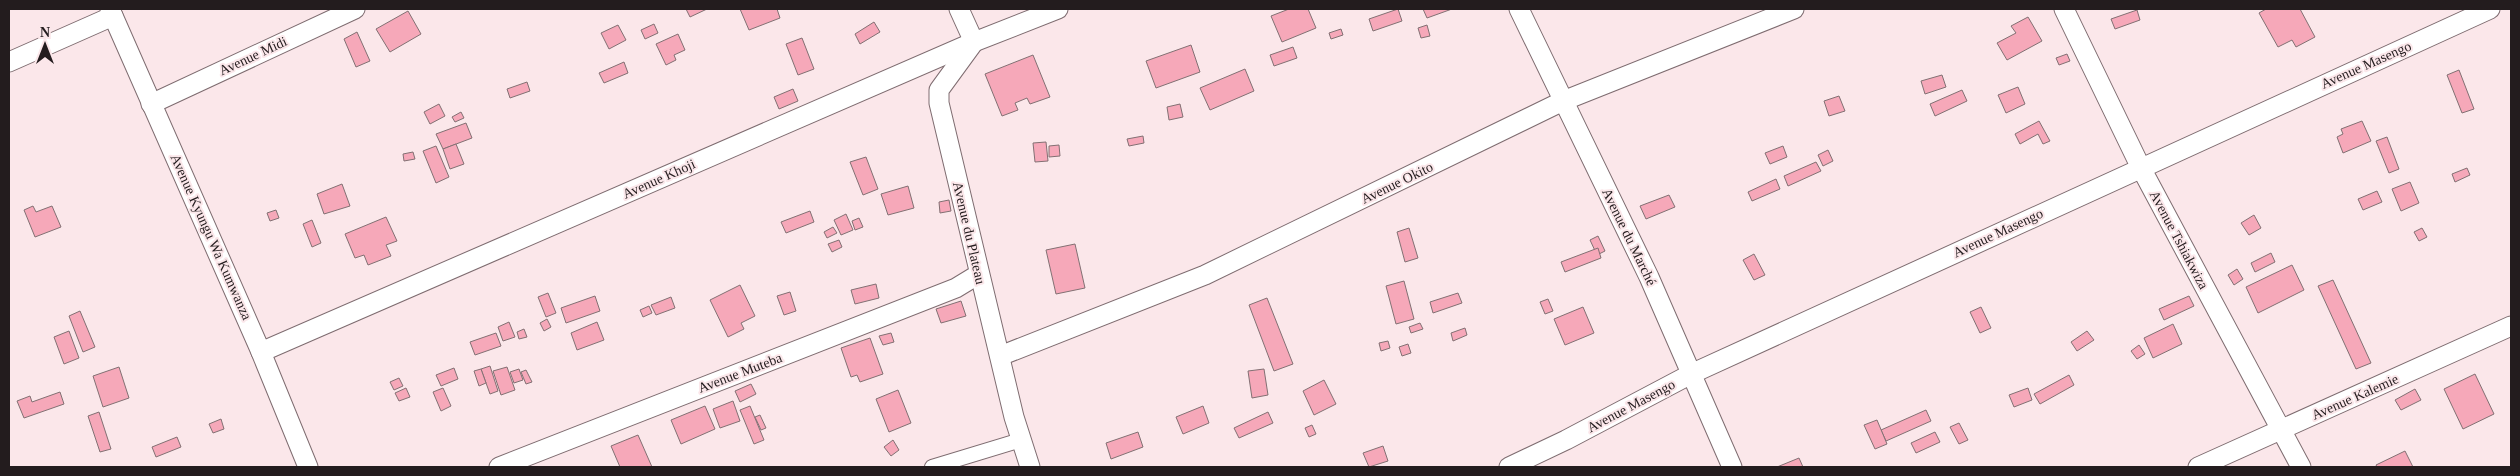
<svg xmlns="http://www.w3.org/2000/svg" width="2520" height="476" font-family="Georgia,serif">
	<rect width="100%" height="100%" fill="#fbe7ea"/>
	<g fill="#f6a8b9" stroke="#827073">
		<polygon points="686,9 707,9 690,17"/>
		<polygon points="740,9 777,9 780,18 749,30"/>
		<polygon points="1289,9 1308,9 1316,28 1282,42 1271,16"/>
		<polygon points="1398,9 1402,21 1373,31 1369,19"/>
		<polygon points="1423,9 1452,9 1427,18"/>
		<polygon points="2266,9 2300,9 2315,37 2296,47 2292,40 2278,47 2259,13"/>
		<polygon points="2137,10 2140,20 2115,29 2111,19"/>
		<polygon points="408,11 421,34 390,52 376,29"/>
		<polygon points="2028,17 2042,41 2007,60 1997,43 2016,33 2011,26"/>
		<polygon points="874,22 880,32 860,44 855,34"/>
		<polygon points="654,24 658,33 645,39 641,30"/>
		<polygon points="618,25 626,40 609,49 601,33"/>
		<polygon points="1427,25 1430,36 1421,38 1418,28"/>
		<polygon points="1341,29 1343,35 1331,39 1329,33"/>
		<polygon points="357,32 370,61 356,67 344,39"/>
		<polygon points="678,34 685,50 674,55 676,60 666,65 656,44"/>
		<polygon points="802,38 814,69 798,75 786,44"/>
		<polygon points="1191,45 1200,72 1156,88 1146,61"/>
		<polygon points="1293,47 1297,58 1274,66 1270,55"/>
		<polygon points="2067,54 2070,61 2059,65 2056,58"/>
		<polygon points="1033,55 1050,97 1030,104 1027,98 1015,103 1018,110 1002,116 985,74"/>
		<polygon points="624,62 628,73 604,83 599,73"/>
		<polygon points="1245,69 1254,91 1210,110 1200,88"/>
		<polygon points="2459,70 2474,109 2462,113 2447,75"/>
		<polygon points="1942,75 1946,87 1925,94 1921,81"/>
		<polygon points="527,82 530,91 510,98 507,89"/>
		<polygon points="2018,87 2025,104 2006,113 1998,95"/>
		<polygon points="793,89 798,101 779,109 774,97"/>
		<polygon points="1962,90 1967,101 1935,116 1930,104"/>
		<polygon points="1839,96 1845,111 1829,116 1824,101"/>
		<polygon points="439,104 445,116 430,124 424,112"/>
		<polygon points="1180,104 1183,117 1169,120 1167,107"/>
		<polygon points="461,112 464,118 455,122 452,117"/>
		<polygon points="2039,121 2050,141 2043,144 2038,134 2020,144 2015,134"/>
		<polygon points="2362,121 2371,141 2343,153 2337,137 2343,134 2341,129"/>
		<polygon points="466,123 472,138 443,149 436,134"/>
		<polygon points="1143,136 1144,143 1129,146 1127,139"/>
		<polygon points="2387,137 2399,169 2389,173 2376,141"/>
		<polygon points="1046,142 1048,161 1035,162 1033,143"/>
		<polygon points="456,144 464,164 450,169 443,149"/>
		<polygon points="1059,145 1060,156 1049,157 1049,146"/>
		<polygon points="436,146 449,177 436,183 423,151"/>
		<polygon points="1783,146 1787,157 1770,164 1765,153"/>
		<polygon points="1828,150 1833,161 1823,166 1818,155"/>
		<polygon points="413,152 415,159 404,161 403,154"/>
		<polygon points="866,157 878,189 863,195 850,162"/>
		<polygon points="1816,162 1821,171 1788,186 1784,176"/>
		<polygon points="2467,168 2470,175 2455,182 2452,174"/>
		<polygon points="1776,179 1780,189 1752,201 1748,192"/>
		<polygon points="2410,182 2419,203 2401,211 2392,189"/>
		<polygon points="342,184 350,206 324,214 317,194"/>
		<polygon points="908,186 914,208 888,215 881,194"/>
		<polygon points="2377,191 2382,202 2363,210 2358,199"/>
		<polygon points="1669,195 1675,207 1646,219 1640,206"/>
		<polygon points="949,200 951,211 940,213 939,202"/>
		<polygon points="33,206 36,212 52,206 61,227 35,237 24,210"/>
		<polygon points="276,210 279,218 270,221 267,213"/>
		<polygon points="810,211 814,222 786,233 781,222"/>
		<polygon points="846,214 853,230 841,235 834,220"/>
		<polygon points="2254,215 2261,228 2249,235 2241,223"/>
		<polygon points="386,217 397,241 386,245 391,256 368,265 364,255 355,258 345,234"/>
		<polygon points="859,218 863,227 855,230 852,221"/>
		<polygon points="312,220 321,243 312,247 303,224"/>
		<polygon points="833,227 837,233 827,238 824,232"/>
		<polygon points="1409,228 1418,258 1405,262 1397,232"/>
		<polygon points="2422,228 2427,237 2419,241 2414,232"/>
		<polygon points="1598,236 1605,251 1597,255 1590,240"/>
		<polygon points="839,240 842,247 832,252 828,244"/>
		<polygon points="1075,244 1085,288 1056,294 1046,250"/>
		<polygon points="1598,248 1601,258 1565,272 1561,262"/>
		<polygon points="2271,253 2275,262 2255,272 2251,263"/>
		<polygon points="1754,254 1765,275 1754,280 1743,260"/>
		<polygon points="2292,265 2304,290 2258,313 2246,287"/>
		<polygon points="2237,269 2243,279 2234,285 2228,275"/>
		<polygon points="2333,280 2371,363 2356,369 2318,286"/>
		<polygon points="1404,281 1414,319 1396,324 1386,286"/>
		<polygon points="876,284 879,298 855,304 851,290"/>
		<polygon points="740,285 755,316 741,323 744,329 728,337 710,300"/>
		<polygon points="790,292 796,311 784,315 777,296"/>
		<polygon points="548,293 556,313 546,317 538,297"/>
		<polygon points="1458,293 1462,303 1433,313 1430,302"/>
		<polygon points="595,296 600,311 566,323 561,308"/>
		<polygon points="2189,296 2194,306 2164,320 2159,309"/>
		<polygon points="671,297 675,308 656,315 651,305"/>
		<polygon points="1267,298 1293,364 1274,371 1249,305"/>
		<polygon points="1548,299 1553,311 1545,314 1540,302"/>
		<polygon points="961,301 966,316 941,323 936,309"/>
		<polygon points="649,306 652,313 643,317 640,310"/>
		<polygon points="1583,307 1594,333 1565,345 1554,319"/>
		<polygon points="1981,307 1991,328 1980,333 1970,312"/>
		<polygon points="80,311 95,347 83,352 69,316"/>
		<polygon points="547,319 551,327 544,331 540,323"/>
		<polygon points="509,322 515,337 503,341 498,327"/>
		<polygon points="597,322 604,340 577,350 571,333"/>
		<polygon points="1420,323 1423,329 1411,333 1409,327"/>
		<polygon points="2173,324 2182,344 2153,358 2144,338"/>
		<polygon points="1465,328 1467,335 1453,341 1451,333"/>
		<polygon points="524,329 527,337 519,339 517,332"/>
		<polygon points="69,331 79,358 64,364 54,337"/>
		<polygon points="2087,331 2094,340 2077,351 2071,342"/>
		<polygon points="496,333 501,346 475,355 470,342"/>
		<polygon points="891,333 894,342 883,345 879,336"/>
		<polygon points="870,338 883,374 860,382 857,375 851,377 841,348"/>
		<polygon points="1388,341 1390,348 1381,351 1379,343"/>
		<polygon points="1408,344 1411,353 1402,356 1399,347"/>
		<polygon points="2139,345 2145,354 2137,359 2131,351"/>
		<polygon points="490,366 498,391 490,394 481,369"/>
		<polygon points="119,367 129,398 103,407 93,376"/>
		<polygon points="507,367 515,390 501,395 493,371"/>
		<polygon points="454,368 458,379 441,386 436,375"/>
		<polygon points="481,369 486,383 479,386 474,371"/>
		<polygon points="519,369 523,380 514,383 510,372"/>
		<polygon points="1264,369 1268,395 1252,398 1248,371"/>
		<polygon points="526,370 532,382 526,384 521,372"/>
		<polygon points="2475,374 2494,414 2463,429 2444,389"/>
		<polygon points="2069,375 2074,385 2040,404 2034,394"/>
		<polygon points="399,378 403,386 394,390 390,382"/>
		<polygon points="1324,380 1336,404 1314,415 1303,391"/>
		<polygon points="751,384 756,394 740,402 735,391"/>
		<polygon points="406,388 410,397 399,401 395,393"/>
		<polygon points="443,388 451,406 441,411 433,392"/>
		<polygon points="2028,388 2032,400 2014,407 2009,395"/>
		<polygon points="2415,389 2421,400 2401,410 2395,400"/>
		<polygon points="898,390 911,423 889,432 876,399"/>
		<polygon points="60,392 64,404 24,418 17,401 30,396 32,402"/>
		<polygon points="733,401 740,421 720,428 713,409"/>
		<polygon points="705,406 715,429 681,444 671,420"/>
		<polygon points="750,406 764,440 754,444 740,410"/>
		<polygon points="1203,406 1209,423 1183,434 1176,417"/>
		<polygon points="1926,410 1931,421 1886,441 1881,430"/>
		<polygon points="99,412 111,449 100,452 88,416"/>
		<polygon points="1268,412 1273,423 1239,438 1234,428"/>
		<polygon points="760,415 766,428 761,430 755,417"/>
		<polygon points="221,419 224,429 213,433 209,424"/>
		<polygon points="1877,420 1887,444 1875,449 1864,425"/>
		<polygon points="1959,423 1968,440 1959,444 1950,427"/>
		<polygon points="1312,425 1316,434 1309,437 1305,428"/>
		<polygon points="1138,432 1143,447 1111,459 1106,443"/>
		<polygon points="1935,432 1940,442 1916,453 1911,443"/>
		<polygon points="638,435 652,467 620,467 611,446"/>
		<polygon points="177,437 181,447 156,457 152,447"/>
		<polygon points="893,440 899,450 891,456 884,447"/>
		<polygon points="1383,446 1388,461 1369,467 1363,453"/>
		<polygon points="2405,451 2413,467 2377,467 2376,465"/>
		<polygon points="1799,458 1803,467 1777,467"/>
	</g>
	<g fill="none" stroke-linecap="round" stroke-linejoin="round">
		<defs>
			<polyline id="pedestrian" points="932,467 1021,440"/>
			<g id="minor">
				<polyline points="110,9 261,352 308,467"/>
				<polyline points="959,9 974,42 939,90 939,103 1014,417 1030,467"/>
				<polyline points="1519,9 1649,277 1732,467"/>
				<polyline points="2064,9 2141,168 2301,467"/>
				<polyline points="9,62 113,16"/>
				<polyline points="151,104 355,9"/>
				<polyline points="261,352 974,42 1058,9"/>
				<polyline points="1000,356 1205,275 1563,101 1794,9"/>
				<polyline points="499,467 956,288 979,274"/>
				<polyline points="1509,467 1566,440 1691,374 2490,9"/>
				<polyline points="2198,467 2511,326"/>
			</g>
		</defs>
		<use href="#pedestrian" stroke="#7e6c70" stroke-width="16"/>
		<use href="#minor" stroke="#7e6c70" stroke-width="21"/>
		<use href="#pedestrian" stroke="#fff" stroke-width="14"/>
		<use href="#minor" stroke="#fff" stroke-width="19"/>
	</g>
	<g text-anchor="middle" dominant-baseline="central" stroke-width="4" stroke-linejoin="round" paint-order="stroke">
		<g font-size="14" fill="#231c1e" stroke="#fbe7ea">
			<text transform="translate(253 56) rotate(-25)">Avenue Midi</text>
			<text transform="translate(2366 65) rotate(-24)">Avenue Masengo</text>
			<text transform="translate(659 179) rotate(-24)">Avenue Khoji</text>
			<text transform="translate(1397 183) rotate(-26)">Avenue Okito</text>
			<text transform="translate(969 233) rotate(77)">Avenue du Plateau</text>
			<text transform="translate(1998 233) rotate(-25)">Avenue Masengo</text>
			<text transform="translate(211 237) rotate(66)">Avenue Kyungu Wa Kumwanza</text>
			<text transform="translate(1629 237) rotate(64)">Avenue du Marché</text>
			<text transform="translate(2179 240) rotate(62)">Avenue Tshiakwiza</text>
			<text transform="translate(740 373) rotate(-21)">Avenue Muteba</text>
			<text transform="translate(2355 397) rotate(-24)">Avenue Kalemie</text>
			<text transform="translate(1631 406) rotate(-28)">Avenue Masengo</text>
		</g>
	</g>
	<rect width="2520" height="476" fill="none" stroke="#231c1e" stroke-width="20"/>
	<g transform="translate(45 45)" stroke="#fbe7ea" stroke-width="4" paint-order="stroke">
	<path d="M0-4L9 19L0 12L-9 19Z" fill="#231c1e"/>
	<text y="-8" font-size="14" font-weight="bold" text-anchor="middle" fill="#231c1e">N</text>
	</g>
</svg>
